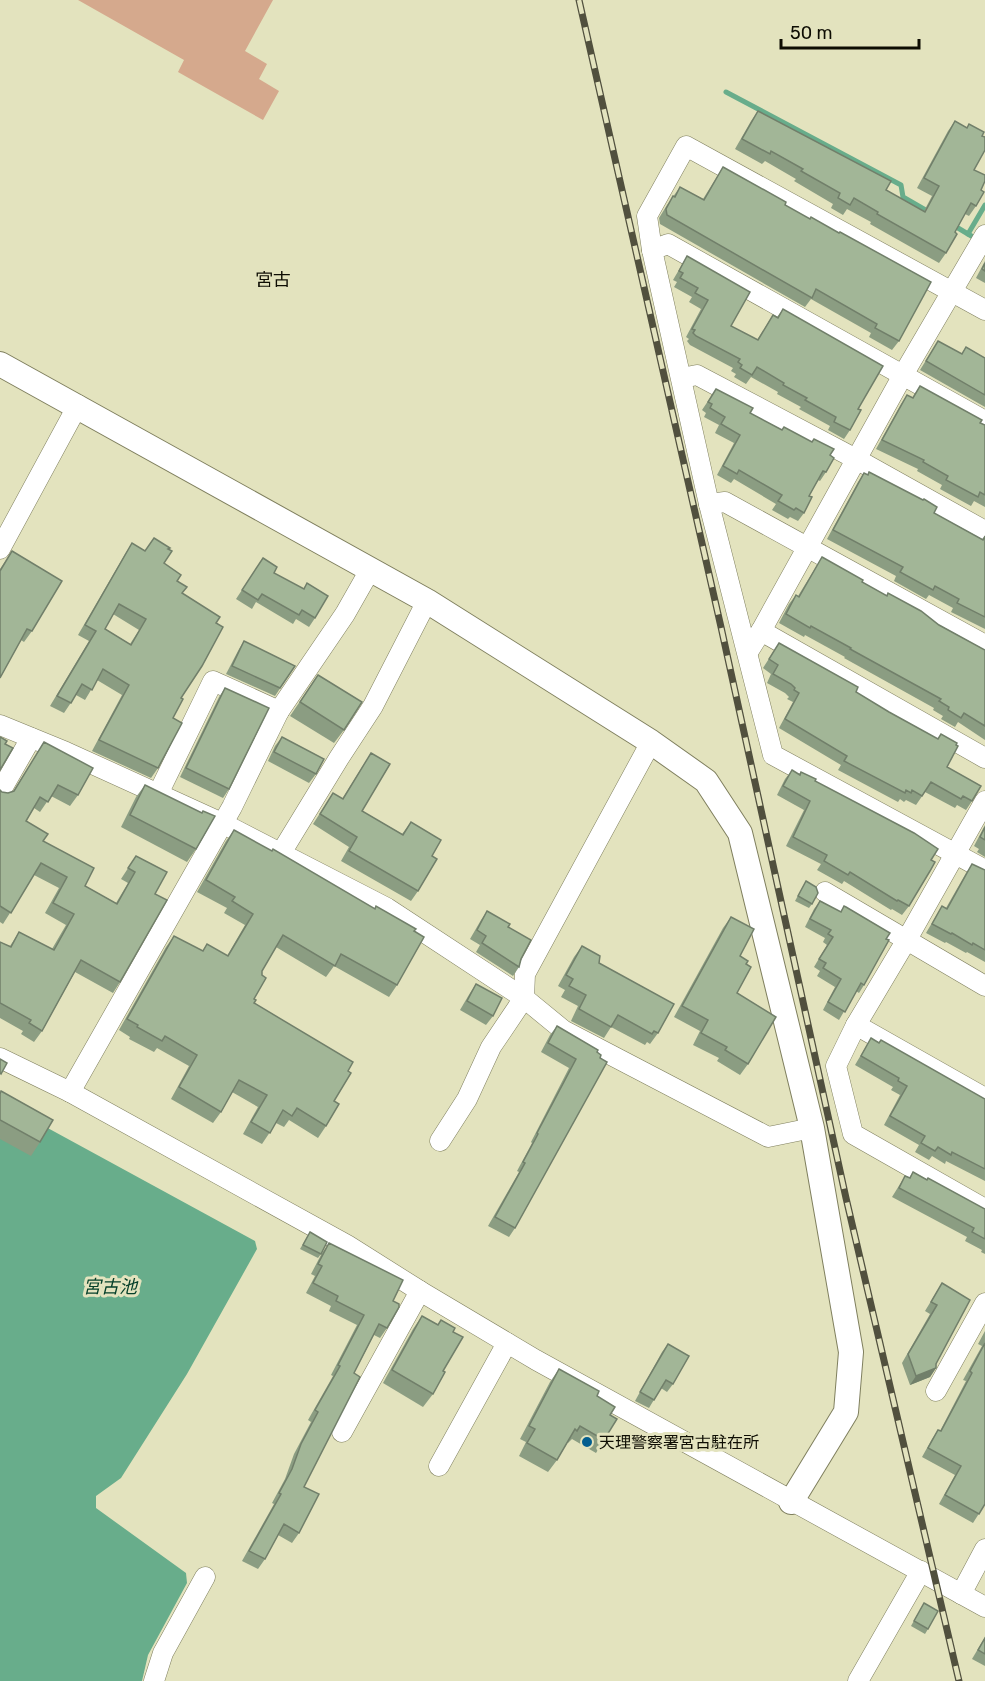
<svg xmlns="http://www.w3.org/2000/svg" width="985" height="1681" font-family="Rubik,'Noto Sans JP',sans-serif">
	<rect width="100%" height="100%" fill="#e3e3be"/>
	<polygon fill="#d5a98d" points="78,0 273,0 245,51 267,64 259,79 279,91 263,120 178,72 184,60"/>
	<polygon fill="#68ad8b" points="0,1102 255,1241 257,1249 187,1374 121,1478 96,1496 96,1508 186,1573 187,1583 148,1655 142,1681 0,1681"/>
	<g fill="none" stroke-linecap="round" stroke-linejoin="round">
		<g stroke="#68ad8b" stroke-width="5">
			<polyline points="726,92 901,185 903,197 929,212"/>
			<polyline points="953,225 978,240"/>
			<polyline points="968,234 985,205"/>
		</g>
		<defs>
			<g id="minor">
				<polyline points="652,250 668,244 985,421"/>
				<polyline points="985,310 686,146 647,216 652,250 709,504 773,755 985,870"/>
				<polyline points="682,378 697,375 856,459 985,531"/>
				<polyline points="709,504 725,502 985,645"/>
				<polyline points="0,549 78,405"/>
				<polyline points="761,631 985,758"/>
				<polyline points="748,652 761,631 903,375 985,235"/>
				<polyline points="279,711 345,614 370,570"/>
				<polyline points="0,725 66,752 222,823 387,908 524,998 563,1030 768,1137 812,1128"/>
				<polyline points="0,792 31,738"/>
				<polyline points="985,801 906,941 856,1025 836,1066 853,1134 985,1209"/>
				<polyline points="281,853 339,758 373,706 427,601"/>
				<polyline points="825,892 985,986"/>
				<polyline points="856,1025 985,1098"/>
				<polyline points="0,1058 70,1092 347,1245 420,1291 536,1360 985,1607"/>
				<polyline points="70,1092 232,807 279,711 213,681 158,794"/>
				<polyline points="440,1141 467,1099 491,1047 524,998 525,974 651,742"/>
				<polyline points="936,1391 985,1303"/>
				<polyline points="342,1432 420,1291"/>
				<polyline points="439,1466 507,1343"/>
				<polyline points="961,1594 985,1549"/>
				<polyline points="154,1681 163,1653 205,1577"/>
				<polyline points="858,1681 921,1571"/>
			</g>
			<polyline id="tertiary" points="0,364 427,601 651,742 706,781 740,833 812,1128 851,1352 846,1412 791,1502"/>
		</defs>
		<use href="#minor" stroke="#7f7f5e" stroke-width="21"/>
		<use href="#tertiary" stroke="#7f7f5e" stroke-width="26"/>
		<use href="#minor" stroke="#fff" stroke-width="20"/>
		<use href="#tertiary" stroke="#fff" stroke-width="24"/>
		<defs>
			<polyline id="rail" points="579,0 721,627 846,1198 959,1681"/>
		</defs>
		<use href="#rail" stroke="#51503e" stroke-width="7"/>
		<use href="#rail" stroke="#e3e3be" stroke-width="4.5" stroke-dasharray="14" stroke-linecap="butt"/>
	</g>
	<g fill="#8b9d82" fill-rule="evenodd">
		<polygon points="758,111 886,190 924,211 932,196 917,188 948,131 955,121 982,136 974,170 981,190 976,206 969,216 965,214 955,232 946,253 939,263 870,224 871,222 847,209 843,215 831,208 833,204 794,181 796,179 765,161 762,164 735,149 751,121"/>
		<polygon points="723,167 785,205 899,341 892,350 869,337 871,333 811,299 805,307 660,224 659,218 667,205 680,187 703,199"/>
		<polygon points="687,256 731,326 757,340 773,315 777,317 783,309 858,409 850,430 844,439 828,430 830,426 799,409 801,407 777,394 778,392 751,377 746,384 734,377 736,374 731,371 733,368 690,345 687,341 689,339 686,337 701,309 689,302 692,297 674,287 677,282 673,280"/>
		<polygon points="985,261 985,283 976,278"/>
		<polygon points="938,341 961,354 966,347 985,358 985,407 920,370"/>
		<polygon points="920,386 985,425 985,507 974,501 971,506 940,489 942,485 917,471 918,469 876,449 901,404 907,395 912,398"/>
		<polygon points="716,389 750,413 830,455 826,472 820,481 818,480 809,496 804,513 798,521 790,517 788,519 772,510 776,504 734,479 731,483 717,475 734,443 715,433 719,425 704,417 706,413 702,410"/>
		<polygon points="869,472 934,513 982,539 985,536 985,629 951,612 953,608 929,595 926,599 894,581 896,576 827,539 858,482 864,473 867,475"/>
		<path d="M132 543 164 563 177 581 182 593 216 623 181 698 173 718 158 768 151 778 92 751 122 695 97 680 85 700 76 695 64 713 50 706 89 641 78 635 125 554ZM113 614 139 630 130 644 105 629Z"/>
		<polygon points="12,551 32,631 24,642 21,640 0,678 0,569"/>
		<polygon points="822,557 862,582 985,650 985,740 958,722 955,727 941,719 943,716 933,710 934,708 844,658 845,657 805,635 804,637 779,623 789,604 796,595 798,596"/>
		<polygon points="263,558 274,573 303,589 307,583 315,618 309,627 296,619 293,624 256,602 252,609 236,599"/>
		<polygon points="244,641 295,666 275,696 226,674 239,649"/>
		<polygon points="779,643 856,692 889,712 938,739 941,734 947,767 972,801 966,810 957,805 955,808 925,792 916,805 906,800 904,802 900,799 898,802 838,770 841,765 779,728 793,702 787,699 789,697 785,693 767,683 771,674 763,668"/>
		<polygon points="318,675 344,730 334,743 290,716"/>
		<polygon points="225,688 229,789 223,798 180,777 219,697"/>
		<polygon points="282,737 316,774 309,783 268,761 275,746"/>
		<polygon points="44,742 78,795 70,806 51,796 40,812 34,808 26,821 85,886 116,903 128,883 121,879 136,856 155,894 120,982 113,993 75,972 42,1031 34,1042 21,1034 23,1031 0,1018 0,942 10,946 19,932 52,949 66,925 45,913 59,888 34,875 3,924 0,922 0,790 2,792 8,793 13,792"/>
		<polygon points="371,753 362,811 402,834 411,822 432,856 418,891 411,901 341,861 349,847 313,824 333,793 342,799"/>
		<polygon points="792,770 799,774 801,772 931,860 909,906 902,915 892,909 891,910 844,881 842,884 817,870 821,864 786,846 804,810 777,795 785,779"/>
		<polygon points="145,785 196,849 187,862 121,827 136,797"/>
		<polygon points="985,825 985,857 977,852 979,849 974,846"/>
		<polygon points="234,830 397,985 389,997 334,966 326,977 276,947 262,971 254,999 254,1003 348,1071 334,1101 326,1126 318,1138 289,1120 284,1127 276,1123 262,1144 243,1134 258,1107 232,1092 221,1112 213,1123 171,1099 189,1066 157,1048 154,1052 129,1039 130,1037 119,1030 166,947 174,936 202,951 207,944 227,956 245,925 224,913 227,908 197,892 226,841"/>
		<polygon points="972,864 985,870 985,962 967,952 966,953 946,942 945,943 926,933 942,906 946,908 966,873"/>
		<polygon points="806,881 812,904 809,908 795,901"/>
		<polygon points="820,901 840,912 844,906 864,985 859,993 856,991 839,1020 823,1010 835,987 817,976 820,971 814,967 827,945 823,942 825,938 805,927 814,909"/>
		<polygon points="487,911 521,959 519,967 513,976 476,952 480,945 470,939 481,920"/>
		<polygon points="731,917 740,956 746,964 737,993 748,1064 740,1075 717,1061 719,1058 693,1045 700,1031 674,1017 723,928"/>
		<polygon points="582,946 599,963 658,1033 650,1044 647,1042 645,1045 611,1027 604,1038 571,1021 578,1006 561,997 565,990 558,986 574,957"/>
		<polygon points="476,984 493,1016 486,1025 460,1010 470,993"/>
		<polygon points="557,1026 598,1050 515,1228 509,1237 488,1226 519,1172 517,1171 532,1143 531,1142 569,1068 541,1052 550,1035"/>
		<polygon points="871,1038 985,1099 985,1181 946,1161 945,1164 932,1156 929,1160 915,1152 919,1145 884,1125 900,1095 891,1090 893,1087 855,1065"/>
		<polygon points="0,1093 40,1142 31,1156 0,1139"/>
		<polygon points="913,1172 985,1209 985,1254 981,1252 982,1250 965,1241 967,1237 892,1197 905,1176 909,1178"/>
		<polygon points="310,1232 321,1254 318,1258 300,1249"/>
		<polygon points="329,1243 393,1301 387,1328 380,1338 374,1335 354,1373 304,1487 299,1533 292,1543 278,1535 265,1559 258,1569 242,1561 274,1504 272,1503 285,1479 294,1454 311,1422 308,1420 333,1376 331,1375 357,1325 329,1311 331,1306 306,1293 315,1276 311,1274 322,1253"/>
		<polygon points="942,1283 936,1368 930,1377 910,1385 902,1363 930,1314 925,1311"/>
		<polygon points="422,1316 453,1332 443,1371 433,1394 423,1407 383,1383 413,1329"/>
		<polygon points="985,1331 985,1504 973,1523 939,1504 955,1475 922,1457 932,1439 938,1430 940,1431 966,1381 963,1380 982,1346 978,1344"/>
		<polygon points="668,1344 673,1384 667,1392 661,1388 649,1408 635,1401 662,1352"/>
		<polygon points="559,1369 597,1396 610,1415 604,1440 596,1453 572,1439 568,1443 567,1442 557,1460 548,1472 519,1456 526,1442 520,1439 550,1382"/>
		<polygon points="924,1603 928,1629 925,1634 911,1626"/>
		<polygon points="985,1637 985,1666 972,1659"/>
	</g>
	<polygon fill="#717f6a" points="936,1368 930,1377 910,1385 916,1376"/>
	<g fill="#a2b697" stroke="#717f6a" stroke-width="1.5" fill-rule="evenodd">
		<polygon points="758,111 891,181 886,190 925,212 939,186 924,178 955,121 967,128 969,124 984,132 982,136 985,137 985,150 974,170 985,175 985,181 981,190 984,192 976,206 971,203 955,232 957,234 946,253 877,214 878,212 854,198 850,205 838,198 840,193 801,171 803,169 771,151 770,154 742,139"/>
		<polygon points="723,167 786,202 785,205 810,219 811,217 839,233 840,232 931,282 899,341 875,328 877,324 816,289 812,298 667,215 666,209 673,196 675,197 680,187 704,200"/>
		<polygon points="687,256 750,292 731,326 758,340 773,315 778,318 783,309 883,366 858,409 861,410 850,430 834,422 836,417 805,400 807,398 783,385 784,383 757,367 752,375 740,368 742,365 738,362 740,359 696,336 693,333 695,330 692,329 708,300 695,293 698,288 680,278 683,273 679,271"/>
		<polygon points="985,263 985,271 982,269"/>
		<polygon points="938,341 962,354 966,347 985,358 985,395 926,361"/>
		<polygon points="920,386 982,420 980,423 985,425 985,495 980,492 978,497 946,480 948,476 923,462 924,460 882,440 907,395 913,398"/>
		<polygon points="716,389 753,408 750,413 782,430 784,427 812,442 814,439 834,449 830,455 834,458 826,472 823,471 809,496 812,497 804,513 796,508 794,510 778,501 782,495 739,470 737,474 723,466 740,435 721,424 725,417 710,408 712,404 708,402"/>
		<polygon points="869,472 923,500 924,499 937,507 934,513 983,540 985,536 985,617 957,603 959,599 935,586 933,590 900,572 903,567 833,530 864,473 868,475"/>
		<path d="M154 538 170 548 168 549 172 551 164 563 181 575 177 581 187 587 182 593 220 617 216 623 223 627 202 666 181 698 183 699 173 718 182 723 158 768 99 740 129 685 103 669 92 690 82 684 71 703 57 696 96 631 85 625 132 543 145 551ZM119 604 146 619 131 645 105 629Z"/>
		<polygon points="12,551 62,581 32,631 27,629 0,678 0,571"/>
		<polygon points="822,557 863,580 862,582 887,596 888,593 921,611 939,625 985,650 985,726 964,713 961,718 948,710 949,707 939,701 941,699 850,649 851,648 811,626 810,628 786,614 796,595 799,597"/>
		<polygon points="263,558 277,567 274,573 304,589 307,583 328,596 315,618 302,610 299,615 262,594 258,600 242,590"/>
		<polygon points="244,641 295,666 280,688 232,666"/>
		<polygon points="779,643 858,687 856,692 889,712 938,739 941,734 957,743 956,745 958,746 947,767 981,786 972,801 963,796 961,799 931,782 922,796 912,790 911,793 906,790 905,793 844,761 847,756 785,719 799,693 794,690 795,688 791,684 773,674 778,665 769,659"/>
		<polygon points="318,675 362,702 344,730 300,702"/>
		<polygon points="225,688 269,708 229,789 186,768"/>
		<polygon points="0,737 7,741 5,744 13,748 0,770"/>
		<polygon points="282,737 324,759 316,774 274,752"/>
		<polygon points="44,742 93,768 78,795 58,785 48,802 40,797 26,821 48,834 43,841 94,868 85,886 117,904 135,872 128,868 136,856 167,872 155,894 167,900 120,982 81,960 42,1031 29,1023 31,1020 0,1003 0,942 11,947 19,932 54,950 74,914 53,903 67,877 41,863 11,913 0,906 0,790 2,792 8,793 14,791"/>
		<polygon points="371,753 390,764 362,811 403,835 411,822 441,840 432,856 437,859 418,891 349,851 357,837 320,814 333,793 343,799"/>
		<polygon points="792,770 800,775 801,772 816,779 815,781 914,833 938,849 931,860 935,862 930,871 909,906 898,900 897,901 850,872 848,875 824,861 827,855 793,837 810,801 783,786"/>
		<polygon points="145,785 202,813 203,811 215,816 196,849 130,815"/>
		<polygon points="985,827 985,840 980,837"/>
		<polygon points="234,830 272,851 273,849 375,909 376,906 416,929 414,931 424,937 397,985 341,954 335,966 283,935 262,971 262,975 266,978 254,999 256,1000 254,1003 353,1062 348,1071 351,1073 334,1101 339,1104 326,1126 297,1108 292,1116 283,1110 270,1133 251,1122 267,1095 239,1080 221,1112 179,1087 197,1055 165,1036 162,1041 137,1027 138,1025 127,1019 174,936 203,951 207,944 228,956 253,914 232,901 235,897 206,880"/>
		<polygon points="972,864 985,870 985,950 973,943 972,945 952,933 951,934 932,924 942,906 947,909"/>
		<polygon points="806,881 816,887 818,893 812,904 798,896"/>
		<polygon points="820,901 841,912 844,906 846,907 890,933 886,939 889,940 864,985 861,983 845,1012 828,1002 841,979 823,968 826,963 819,959 833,937 828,934 831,930 810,919"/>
		<polygon points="487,911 510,924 508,927 531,940 521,959 519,967 482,943 486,936 477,930"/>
		<polygon points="731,917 754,929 740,956 748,961 746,964 751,967 737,993 776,1017 748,1064 725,1050 727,1047 701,1033 708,1020 682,1006"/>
		<polygon points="582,946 600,956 599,963 674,1004 658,1033 654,1031 652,1034 618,1015 611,1027 579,1009 586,995 569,986 573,979 566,975"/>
		<polygon points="476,984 502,998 493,1016 467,1001"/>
		<polygon points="557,1026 598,1050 597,1052 601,1055 600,1058 607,1062 515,1228 495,1217 525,1163 523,1162 538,1134 537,1133 576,1059 548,1043"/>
		<polygon points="871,1038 879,1043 881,1040 985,1099 985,1169 952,1152 951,1155 938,1147 935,1151 921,1143 925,1136 890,1116 907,1086 898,1081 899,1078 861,1056"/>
		<polygon points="0,1059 7,1063 1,1074 0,1073"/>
		<polygon points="1,1091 53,1120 40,1142 0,1120 0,1094"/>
		<polygon points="913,1172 927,1180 928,1178 985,1209 985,1239 972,1232 974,1228 899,1188 905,1176 910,1178"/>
		<polygon points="310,1232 327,1242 321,1254 303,1245"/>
		<polygon points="329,1243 403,1280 393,1301 399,1304 399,1307 387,1328 379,1324 354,1373 360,1377 304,1487 319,1494 299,1533 284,1524 265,1559 249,1551 281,1494 279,1493 292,1469 301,1444 318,1412 315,1410 340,1366 338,1365 364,1315 336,1301 338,1296 313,1283 322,1266 318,1264"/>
		<polygon points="942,1283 970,1300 936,1364 936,1368 916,1376 908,1354 937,1305 931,1302"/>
		<polygon points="422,1316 438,1325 441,1320 455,1328 453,1332 463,1337 443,1371 445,1372 433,1394 392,1370"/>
		<polygon points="985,1343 985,1504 979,1514 945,1495 961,1466 928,1448 938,1430 941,1431 972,1373 970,1371"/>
		<polygon points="668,1344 689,1356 673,1384 666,1380 654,1400 640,1392"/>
		<polygon points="559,1369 599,1391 597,1396 615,1407 610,1415 617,1419 604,1440 580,1426 577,1431 575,1429 557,1460 527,1443 535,1429 529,1426"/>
		<polygon points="924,1603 938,1611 928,1629 914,1621"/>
		<polygon points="985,1638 985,1654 978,1650"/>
	</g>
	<circle fill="#045e8f" stroke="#e3e3be" stroke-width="2" cx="587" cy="1442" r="6"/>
	<g text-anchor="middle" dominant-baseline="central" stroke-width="6" stroke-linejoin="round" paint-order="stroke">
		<g font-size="16" fill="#0e0d03" stroke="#e3e3be" text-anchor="start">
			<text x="599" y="1442">天理警察署宮古駐在所</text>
		</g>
		<g font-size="18" fill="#0e0d03" stroke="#e3e3be">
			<text x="273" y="280">宮古</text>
		</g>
		<g font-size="18" font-style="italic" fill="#05402a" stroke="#e3e3be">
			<text x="110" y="1287">宮古池</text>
		</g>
	</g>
	<path d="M781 39v9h138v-9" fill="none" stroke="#0e0d03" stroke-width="3"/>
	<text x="790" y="39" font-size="18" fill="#0e0d03" stroke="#e3e3be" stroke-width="4.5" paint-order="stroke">50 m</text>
</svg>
